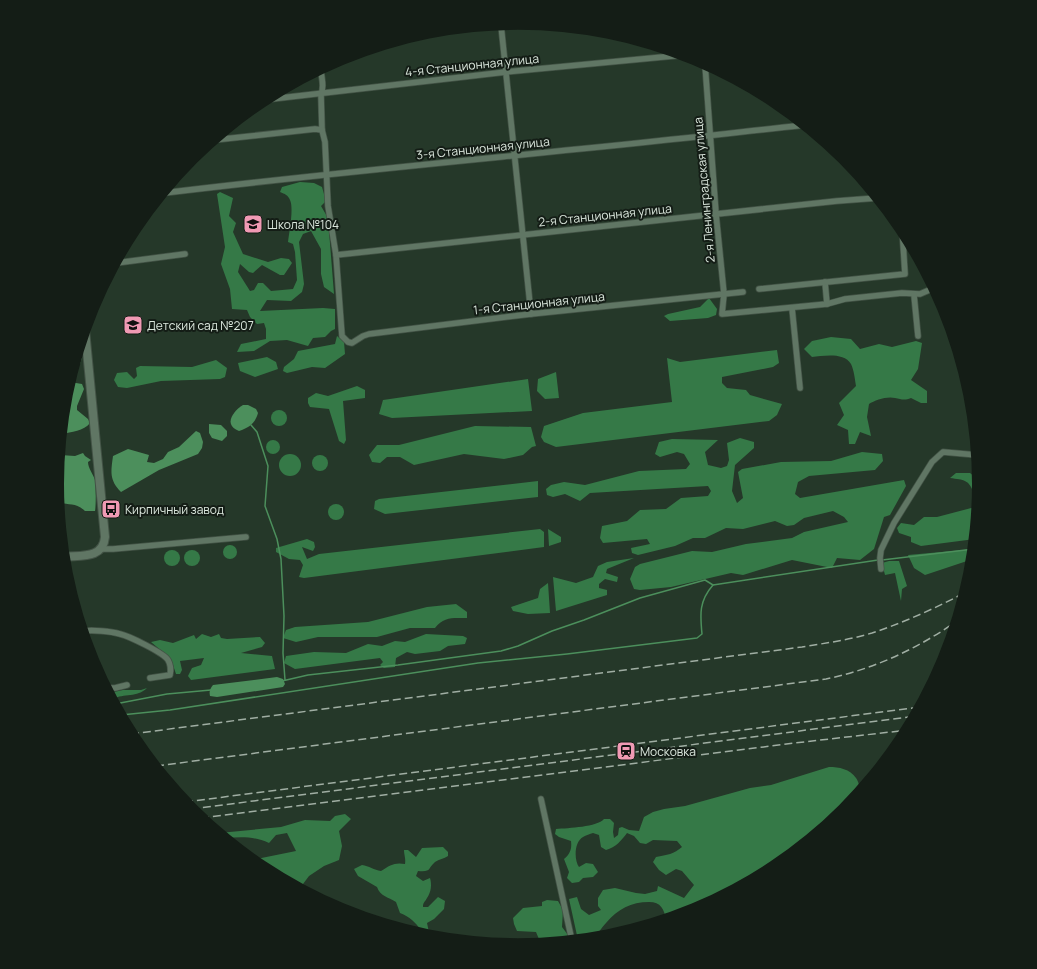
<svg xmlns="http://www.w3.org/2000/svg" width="1037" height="969" font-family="Manrope,sans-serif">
	<rect width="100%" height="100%" fill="#253829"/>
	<g fill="#357947">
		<path d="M300 182 314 183 322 187 326 201 321 206 328 218 334 294 324 287 321 274V249L311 231 303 234 299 242 304 284 302 292 291 301 267 300 260 311 323 308 335 309V329L331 331 325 337 313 338 308 346 287 340 270 341 254 351 237 352 241 344 266 339V329L264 323 257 324 250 317 247 310 232 309 230 289 221 264 225 247 217 194 220 192 233 198 229 216 236 223 233 232 243 254 268 262 281 258 289 259 292 263 284 275H280L262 265 253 273 249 272 240 264 238 272 250 291 254 290 258 283H263L271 291 293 289 297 280 295 252 293 244 288 242C289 233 294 208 290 200 288 195 285 194 280 192L282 187Z"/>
		<polygon points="709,298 717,309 716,315 708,318 670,321 664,316 668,314 700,307"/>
		<polygon points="337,336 344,342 345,354 325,368 312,367 287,373 283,371 284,367 294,359 298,351 335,344"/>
		<path d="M831 337 851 339 860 349 879 344 892 347 916 341 922 343 918 369 911 380 927 391V403H921L911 398C904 401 901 399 895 398 887 396 875 400 869 404L867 417 871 436 860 432 855 444H849L848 430 837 425 844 415 839 403 856 386C855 380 854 370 851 364 844 352 823 356 812 357L804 349 812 341Z"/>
		<polygon points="777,350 779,363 773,367 722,377 722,383 727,388 746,390 750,395 782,404 777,415 769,421 556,447 544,442 541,437 544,426 583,413 672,402 667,358 680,362"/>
		<polygon points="267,357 276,362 278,369 255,377 240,371 238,363"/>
		<polygon points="216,360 227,368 225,377 220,379 161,381 127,388 118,387 114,380 117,373 127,372 134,379 137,376 136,368 140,366 192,367"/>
		<polygon points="556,372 559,398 545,399 537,391 538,379"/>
		<polygon points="528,379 532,411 392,418 379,414 383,400"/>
		<polygon points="357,386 365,390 365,398 343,401 346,440 344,444 339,441 329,409 310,407 308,403 308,398 316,393 328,396"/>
		<circle cx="279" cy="418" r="8"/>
		<polygon points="475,426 531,427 536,446 532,447 523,455 504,459 464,454 414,465 400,457 387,457 380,463 372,462 369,455 377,445 399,445"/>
		<polygon points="740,438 754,442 754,448 735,465 732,491 737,503 743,498 738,472 742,469 781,462 831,461 862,452 882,454 883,461 875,470 809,476 798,482 795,494 800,498 904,480 906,486 890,515 884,517 874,549 860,560 837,558 832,568 792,560 743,575 731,573 671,587 640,590 634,589 630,579 635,567 640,564 692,551 712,552 746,544 792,538 804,532 848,522 844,517 833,511 804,518 794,525 787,526 775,521 743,529 726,528 705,538 693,538 675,546 638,555 632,553 631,548 650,544 647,539 603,543 600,538 602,526 627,521 640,510 666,509 681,498 708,496 711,491 708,486 590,493 580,501 565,494 553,497 547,495 546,489 551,485 564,482 585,485 639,471 686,469 690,464 684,454 677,452 660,457 655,454 659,442 672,439 718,440 705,452 708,465 721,468 727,466 729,460 727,443"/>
		<circle cx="273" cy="447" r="7"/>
		<circle cx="290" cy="465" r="11"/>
		<circle cx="320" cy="463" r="8"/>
		<path d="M956 473H970L980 481 975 539 921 546 911 542V537L899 533 897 528 901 523 914 525 924 517H937L975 507C977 502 976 499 974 494 969 479 964 480 950 478Z"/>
		<polygon points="538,481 538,497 385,514 374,509 375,501 379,499"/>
		<circle cx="336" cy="512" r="8"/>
		<polygon points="540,529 544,532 544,547 304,578 299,577 303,565 300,560 289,559 276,552 276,548 307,539 314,542 315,547 313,551 302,547 307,559 319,554"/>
		<polygon points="548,529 561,537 561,542 549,546"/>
		<circle cx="230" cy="552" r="7"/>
		<polygon points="974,549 973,559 925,575 914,568 908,555"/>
		<circle cx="192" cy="558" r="8"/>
		<circle cx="172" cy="558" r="8"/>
		<polygon points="634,558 607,569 606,573 618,577 617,582 605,579 599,584 599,588 607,590 607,595 556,611 553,577 576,583 593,577 598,566 607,562"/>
		<polygon points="889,561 899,561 907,586 902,589 901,601 895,573 885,575 882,563"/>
		<polygon points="548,583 550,613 528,614 513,611 511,607 538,598 540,589"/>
		<path d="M456 604 467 612V618C454 618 444 616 435 628H410L377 637H318L296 642 283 638 286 630 295 627 368 622 427 607Z"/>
		<polygon points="202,634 211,637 219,634 221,638 227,639 260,637 265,643 262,647 241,653 272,656 275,669 191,680 188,676 192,668 201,665 204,658 180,661 182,670 180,674 176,674 171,659 151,642 160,640 173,643 194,635 196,639"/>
		<polygon points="426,634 463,636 467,638 465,644 448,646 440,651 415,654 407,652 396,658 395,667 384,668 380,665 383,662 380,658 295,669 284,663 286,656 314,652 346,653 368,644 382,646 395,641 405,642"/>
		<path d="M147 688C137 698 124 693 113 699L109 693 123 690H141Z"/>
		<path d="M829 767C839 767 850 769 856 778 859 782 859 787 861 791L845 811 775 868 695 911 666 920C664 909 661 902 649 902 631 902 618 909 606 923 601 928 598 935 591 938 587 940 582 940 578 940L569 899 577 897 581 909 589 915 601 910 598 906V898L603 890 615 888 636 893 645 894 657 891 658 886 684 898 694 885 682 871 676 869 666 875 659 870 653 862 656 857C667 855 674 854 682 847L677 841 653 840 646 844 640 843 634 836 627 833C621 841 616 847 606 850L601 847 599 835 593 833C590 834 586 835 583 837 574 842 574 860 579 867L586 863 593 864 598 872 593 877 583 878 579 882 572 883 567 878 569 872 564 859C570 854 572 849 571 841L559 837 555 834 556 829C569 828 597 827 604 819H610L614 823 613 832 614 838 618 835 619 828 622 827 629 830 639 831 644 817 653 812 664 809 685 806 750 788 771 785Z"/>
		<path d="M345 814 351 819 339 831 342 846 339 860 324 866 309 876 303 884 294 885 262 868 252 860 296 851 287 833 276 835 269 843C254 836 241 837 225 838L219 833 281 827 305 820 330 821 335 816Z"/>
		<path d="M443 847 448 852V856C444 859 439 859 435 862 427 869 432 872 418 871L416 876 423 881 430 878C432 885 431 892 427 898 425 902 423 902 423 907H428L438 897 445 901 444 909 434 919 427 923 430 937 420 935 421 930C415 922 410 917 400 913L396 902C388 897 380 896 377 887L358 876 354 869 362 865C369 866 374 870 381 871 390 865 395 862 405 864 406 859 404 855 404 850H408L416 857 422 848Z"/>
		<polygon points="547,900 558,901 563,910 562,927 568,935 568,940 566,941 541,944 536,932 517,931 514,924 513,918 523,908 542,906 542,902"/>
		<polygon points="514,940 521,943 523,946 504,945"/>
	</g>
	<g fill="#4c8f5c">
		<polygon points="81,345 82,358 80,364 75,366"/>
		<path d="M70 382 82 384 84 389 77 406V410L88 419 90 423C84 431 71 432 62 434L66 394Z"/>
		<path d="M243 405H248L256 409 258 413C255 424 249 427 239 431 223 425 233 411 243 405Z"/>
		<polygon points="209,424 221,425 227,431 227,436 222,441 212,438 209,433"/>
		<path d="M196 431 200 433 203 442 202 448 198 454 159 470 121 492C109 480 111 471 113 456L128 449 149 455 147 462 154 463 163 459 168 452 179 447Z"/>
		<path d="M60 453V455L75 456 83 453 85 456 91 460 88 462C88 468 93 474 95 480 96 485 96 507 95 511H85C75 502 70 506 59 502L57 484Z"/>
		<path d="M277 677 283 679 285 684 283 687 217 697 210 696C209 691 210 689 213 685Z"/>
	</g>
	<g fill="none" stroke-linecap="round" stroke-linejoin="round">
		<g stroke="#4c8f5c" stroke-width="1.5">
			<polyline points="251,425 257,432 268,466 265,506 277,539 281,559 284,616 283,653 285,680"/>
			<polyline points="882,560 974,549"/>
			<polyline points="282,681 308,675 398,665 501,651 518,646 552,631 584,620 640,598 705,580 713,585 878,560"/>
			<polyline points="115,704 167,694 211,690"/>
			<path d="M121 715 170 710 478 663 567 654 697 638 702 634C700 614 699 601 713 585"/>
		</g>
		<defs>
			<g id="street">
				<polyline points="501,25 531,314"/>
				<polyline points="705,64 716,214 724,294 722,314 827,304 845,299 902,293 920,294 934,288"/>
				<path d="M321 69C321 78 325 86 321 94L322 130 325 142 328 206 336 255 342 336 348 342 352 343 363 336 369 334 531 314 743 292"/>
				<polyline points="263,100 506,72 684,55"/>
				<polyline points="214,140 315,129 322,130"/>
				<path d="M164 193C377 167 591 150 804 125"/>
				<polyline points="336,255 837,201 877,198"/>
				<polyline points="116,263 185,254"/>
				<polyline points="825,282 827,304"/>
				<polyline points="759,289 905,274 902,227"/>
				<polyline points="914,295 918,336"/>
				<polyline points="792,308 800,388"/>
				<polyline points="101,549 113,549 246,537"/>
				<polyline points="881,569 880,558 881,550 894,523 932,462 943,452 977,455"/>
				<path d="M83 631C93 630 110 631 120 634 129 636 164 653 168 660 171 665 171 670 170 675L150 678"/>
				<polyline points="106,688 115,688 127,685"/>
				<polyline points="541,799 572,941"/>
			</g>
			<path id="secondary" d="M64 557C81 555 103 559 105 537L85 330"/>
		</defs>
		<use href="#street" stroke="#435346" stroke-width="7"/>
		<use href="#secondary" stroke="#435346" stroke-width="10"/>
		<use href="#street" stroke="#607664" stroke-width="5.5"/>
		<use href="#secondary" stroke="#607664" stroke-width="8"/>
		<g stroke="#a0aea3" stroke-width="1.5" stroke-dasharray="8 4" stroke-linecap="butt">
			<path d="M131 734 802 647C826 643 849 640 872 633 905 622 936 608 966 592"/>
			<path d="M156 766 826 679C874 669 917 649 957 621"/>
			<polyline points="185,802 920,707"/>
			<polyline points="191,809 916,716"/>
			<polyline points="201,818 795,743 908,730"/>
		</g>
	</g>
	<defs>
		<symbol id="school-square" viewBox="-11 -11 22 22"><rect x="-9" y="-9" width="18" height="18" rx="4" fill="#f09ab4" stroke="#141d16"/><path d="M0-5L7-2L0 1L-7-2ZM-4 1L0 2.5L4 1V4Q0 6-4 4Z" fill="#111"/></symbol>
		<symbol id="bus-square" viewBox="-11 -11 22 22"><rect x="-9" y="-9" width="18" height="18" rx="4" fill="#f09ab4" stroke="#141d16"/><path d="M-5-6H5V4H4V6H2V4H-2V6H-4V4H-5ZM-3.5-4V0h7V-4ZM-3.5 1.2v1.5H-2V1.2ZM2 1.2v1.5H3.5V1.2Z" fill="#111"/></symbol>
		<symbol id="station-square" viewBox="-11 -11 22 22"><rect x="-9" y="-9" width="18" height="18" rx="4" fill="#f09ab4" stroke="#141d16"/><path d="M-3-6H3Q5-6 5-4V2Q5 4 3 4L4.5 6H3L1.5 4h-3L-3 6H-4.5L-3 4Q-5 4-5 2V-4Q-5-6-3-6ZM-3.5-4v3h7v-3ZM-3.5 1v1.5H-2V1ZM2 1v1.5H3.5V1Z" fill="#111"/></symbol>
	</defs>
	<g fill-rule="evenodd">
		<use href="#school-square" x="242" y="213" width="22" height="22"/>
		<use href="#school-square" x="122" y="314" width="22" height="22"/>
		<use href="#bus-square" x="100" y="498" width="22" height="22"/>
		<use href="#station-square" x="615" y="740" width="22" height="22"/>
	</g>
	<g text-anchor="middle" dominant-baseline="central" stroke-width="4" stroke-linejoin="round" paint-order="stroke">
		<g font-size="12" fill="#dbe7dd" stroke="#141d16">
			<text transform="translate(472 65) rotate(-6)">4-я Станционная улица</text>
			<text transform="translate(483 148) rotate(-6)">3-я Станционная улица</text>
			<text transform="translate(704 190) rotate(-95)">2-я Ленинградская улица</text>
			<text transform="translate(605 215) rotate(-6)">2-я Станционная улица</text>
			<text transform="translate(539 303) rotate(-6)">1-я Станционная улица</text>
		</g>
		<g font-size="12" fill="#dbe7dd" stroke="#141d16" text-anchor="start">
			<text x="267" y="224">Школа №104</text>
			<text x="147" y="325">Детский сад №207</text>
			<text x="125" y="509">Кирпичный завод</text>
			<text x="640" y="751">Московка</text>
		</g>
	</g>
	<path d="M0 0H1037V969H0ZM64 484a454 454 0 1 1 908 0a454 454 0 1 1-908 0Z" fill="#141d16" fill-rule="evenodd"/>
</svg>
